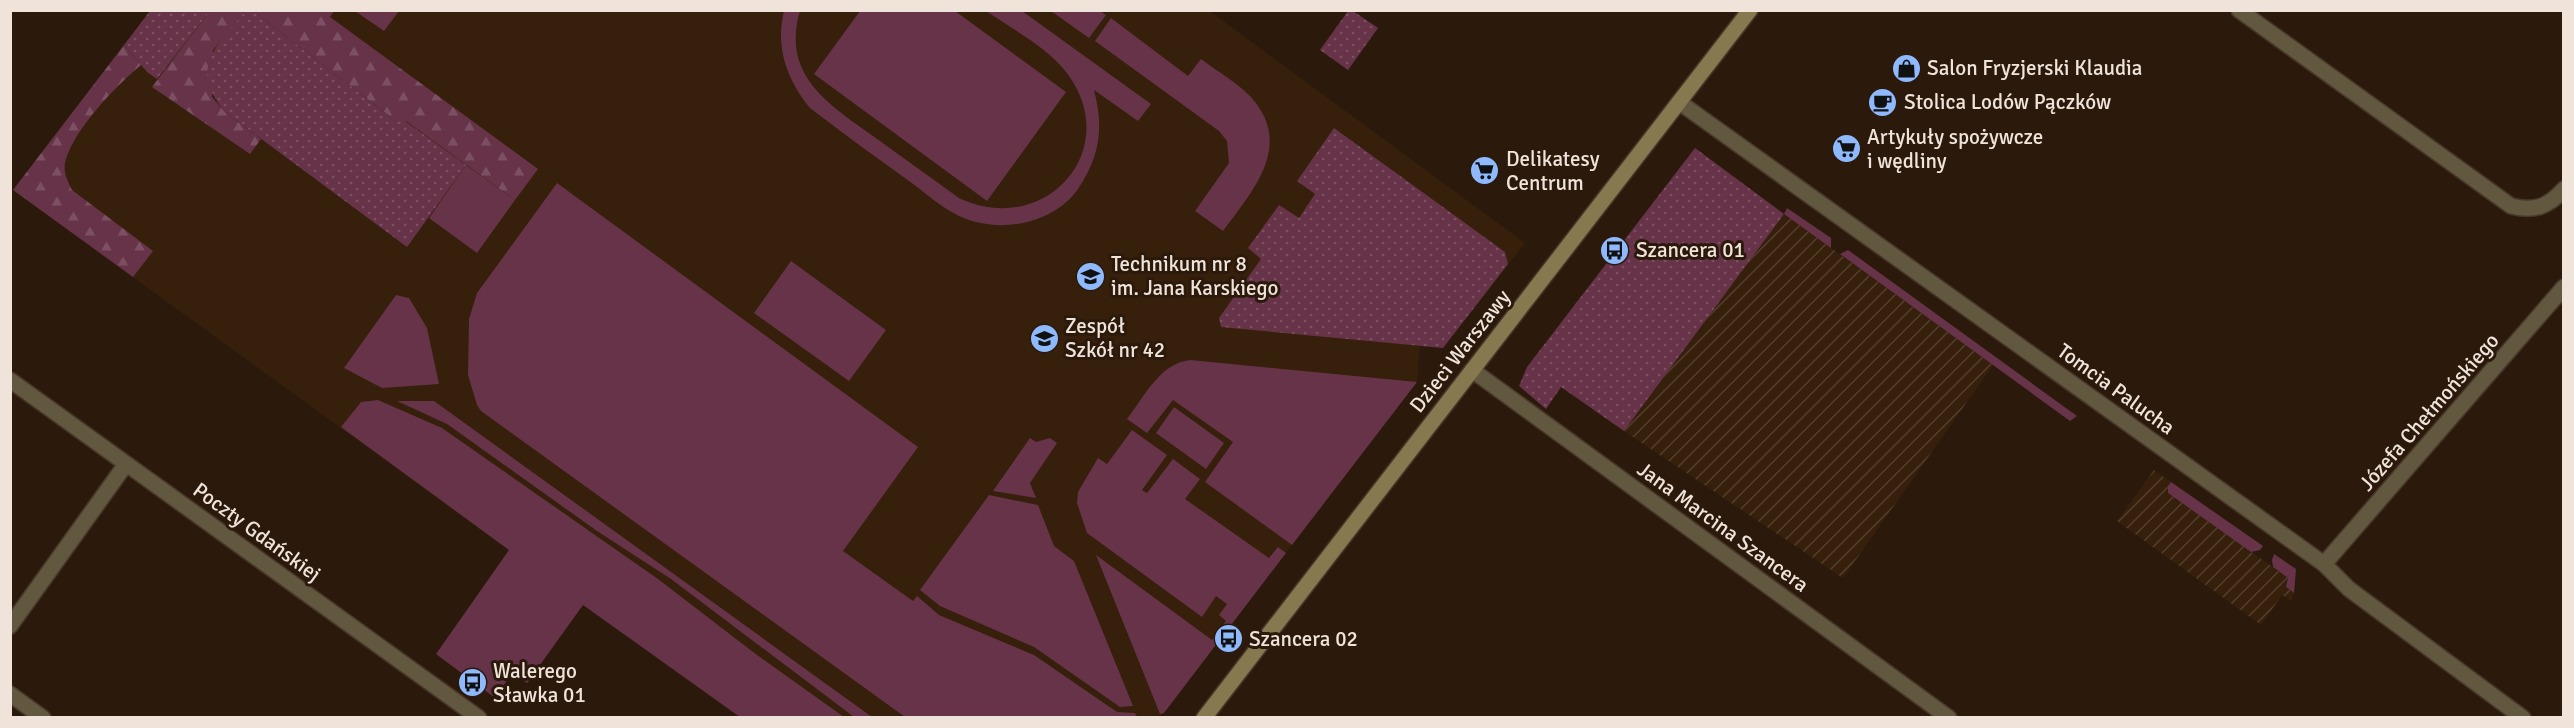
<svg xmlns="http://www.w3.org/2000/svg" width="2574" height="728" font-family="Signika,sans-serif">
	<defs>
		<pattern id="industrial-furrows" width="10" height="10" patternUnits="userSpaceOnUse" patternTransform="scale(1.5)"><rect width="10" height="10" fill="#361f0b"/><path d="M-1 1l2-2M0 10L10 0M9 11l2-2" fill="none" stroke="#533f2e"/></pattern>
		<pattern id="forest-firs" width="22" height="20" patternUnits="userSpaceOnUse" patternTransform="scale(1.5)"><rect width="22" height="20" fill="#663348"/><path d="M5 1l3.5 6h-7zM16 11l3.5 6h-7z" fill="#7c5062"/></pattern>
		<pattern id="park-dots" width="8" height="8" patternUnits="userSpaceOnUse" patternTransform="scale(1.5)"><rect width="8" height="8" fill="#663348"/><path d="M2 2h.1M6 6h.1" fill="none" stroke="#7c5062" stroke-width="1.8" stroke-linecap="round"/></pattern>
	</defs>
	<rect width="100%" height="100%" fill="#2b1a0c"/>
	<polygon fill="#361f0b" points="321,10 330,17 334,10 1208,10 1525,243 1443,348 1420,346 1417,382 1160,717 740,718 13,190 150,11"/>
	<g fill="url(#industrial-furrows)">
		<polygon points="1784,214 1993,365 1843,578 1624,431"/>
		<polygon points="2154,470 2171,482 2168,486 2168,493 2288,578 2286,587 2294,593 2291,601 2282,595 2261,625 2117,521"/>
	</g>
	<g fill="#663348">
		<polygon points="355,11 399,11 384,31"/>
		<path d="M784 11H800C780 78 833 107 880 141 906 160 933 179 959 198 1042 238 1123 153 1069 76 1053 51 1011 28 986 11H1022L1151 104 1138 121 1094 90C1104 128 1100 156 1078 189 1054 223 1004 233 966 219 945 211 927 194 909 181 876 157 842 133 810 108 787 80 775 47 784 11Z"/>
		<polygon points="860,11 955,11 1066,92 987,201 814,74"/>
		<polygon points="1051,11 1100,11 1106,15 1089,38"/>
		<path d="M1111 18 1188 76 1201 59C1217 71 1236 82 1250 96 1295 145 1253 190 1223 231L1195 211 1229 163 1227 141 1219 131 1095 41Z"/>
		<polygon points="466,165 515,200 477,253 429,218"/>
		<polygon points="557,183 918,447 843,551 913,601 917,596 939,615 1034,655 1117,712 1135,713 1137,717 905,717 481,411 477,405 468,375 469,319 477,293"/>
		<polygon points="1787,208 1831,238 1831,248 1784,214"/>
		<polygon points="1848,250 2077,416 2070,421 1840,254"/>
		<polygon points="791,261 886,330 849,381 754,313"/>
		<polygon points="396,295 409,298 427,328 439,384 382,388 344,368"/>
		<path d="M1190 360 1417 382 1292 545 1205 482 1233 442 1173 400 1147 433 1127 419C1144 397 1160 363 1190 360Z"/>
		<polygon points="378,400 442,428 658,579 757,655 844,717 740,717 583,605 527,683 512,673 495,698 436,654 509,550 341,427 361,402"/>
		<polygon points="397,401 434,401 872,717 854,717 671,579 597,531 447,424"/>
		<polygon points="1174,407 1224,443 1206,469 1156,433"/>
		<polygon points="1132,430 1167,455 1142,490 1147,493 1173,459 1200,479 1185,499 1269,558 1278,547 1286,553 1164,713 1160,714 1096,555 1212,640 1226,621 1219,615 1227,604 1216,596 1202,617 1087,533 1077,503 1078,492 1098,458 1107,464"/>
		<polygon points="1030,438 1036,442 1050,438 1057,443 1030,483 1036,498 993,491"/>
		<polygon points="2171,482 2263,546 2260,550 2251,552 2168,493 2168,486"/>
		<polygon points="989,495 1038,505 1054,546 1074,561 1133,706 1120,707 1034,647 940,606 920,590"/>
		<polygon points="2274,554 2296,569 2294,593 2286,587 2288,578 2273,567 2272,560"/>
	</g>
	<g fill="url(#forest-firs)">
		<polygon points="210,11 247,11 213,50 212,97 225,112 261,139 250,154 152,87"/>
		<polygon points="253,11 334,11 330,17 538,169 515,200 406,121 396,121"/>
		<path d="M124 45 141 65C116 86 76 127 66 159 62 170 67 180 72 190L153 251 133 277 13 190Z"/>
	</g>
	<g fill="url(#park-dots)">
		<path d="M247 10 253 11 396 121H405L466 165 407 247 225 112C188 68 216 46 247 10Z"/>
		<polygon points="150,11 210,11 157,79 147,72 124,45"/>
		<polygon points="1348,11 1353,11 1378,28 1348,70 1320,50"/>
		<polygon points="1334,128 1505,252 1508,264 1443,348 1221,327 1219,318 1261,259 1248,248 1279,205 1299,218 1315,194 1297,181"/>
		<polygon points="1695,148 1784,214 1624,431 1561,387 1546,409 1519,386 1527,367"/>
	</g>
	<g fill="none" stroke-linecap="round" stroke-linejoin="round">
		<defs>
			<g id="street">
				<path d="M2239 10 2511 206C2534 212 2548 207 2564 189"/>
				<polyline points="1679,102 2324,564 2349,589 2523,718"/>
				<polyline points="1472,370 1949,718"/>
				<polyline points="10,380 479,718"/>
				<polyline points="2324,564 2564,287"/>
				<polyline points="10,626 126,464"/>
				<polyline points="10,694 43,718"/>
			</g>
			<polyline id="secondary" points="1204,718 1750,10"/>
		</defs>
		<use href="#street" stroke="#473629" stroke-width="18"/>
		<use href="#secondary" stroke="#473629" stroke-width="18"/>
		<use href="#street" stroke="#61583f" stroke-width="15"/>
		<use href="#secondary" stroke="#87794f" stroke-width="15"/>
	</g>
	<defs>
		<symbol id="shop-disc" viewBox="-11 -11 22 22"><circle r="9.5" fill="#8eb9fd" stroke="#2b1a0c"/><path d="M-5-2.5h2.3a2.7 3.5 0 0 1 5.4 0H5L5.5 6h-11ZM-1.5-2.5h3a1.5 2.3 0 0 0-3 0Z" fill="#111"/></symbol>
		<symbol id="cafe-disc" viewBox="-11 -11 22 22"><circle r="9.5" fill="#8eb9fd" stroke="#2b1a0c"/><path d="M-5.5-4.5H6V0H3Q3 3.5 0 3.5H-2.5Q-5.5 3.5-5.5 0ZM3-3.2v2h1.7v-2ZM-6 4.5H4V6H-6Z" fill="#111"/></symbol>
		<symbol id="supermarket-disc" viewBox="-11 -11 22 22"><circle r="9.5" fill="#8eb9fd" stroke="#2b1a0c"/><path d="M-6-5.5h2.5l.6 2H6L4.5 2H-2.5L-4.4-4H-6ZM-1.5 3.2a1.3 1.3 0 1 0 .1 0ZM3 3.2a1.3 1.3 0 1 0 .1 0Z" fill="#111"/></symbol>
		<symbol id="bus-disc" viewBox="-11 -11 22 22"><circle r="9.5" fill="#8eb9fd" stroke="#2b1a0c"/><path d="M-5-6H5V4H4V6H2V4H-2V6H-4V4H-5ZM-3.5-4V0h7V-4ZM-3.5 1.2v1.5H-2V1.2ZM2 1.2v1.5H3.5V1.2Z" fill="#111"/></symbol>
		<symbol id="school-disc" viewBox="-11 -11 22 22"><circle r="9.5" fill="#8eb9fd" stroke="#2b1a0c"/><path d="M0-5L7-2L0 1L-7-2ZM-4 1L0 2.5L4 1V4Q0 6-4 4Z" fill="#111"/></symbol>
	</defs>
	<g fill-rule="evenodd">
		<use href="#shop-disc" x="1890" y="52" width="33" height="33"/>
		<use href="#cafe-disc" x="1866" y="86" width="33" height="33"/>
		<use href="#supermarket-disc" x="1830" y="132" width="33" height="33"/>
		<use href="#supermarket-disc" x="1468" y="154" width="33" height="33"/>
		<use href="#bus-disc" x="1598" y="234" width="33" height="33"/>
		<use href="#school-disc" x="1074" y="260" width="33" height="33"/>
		<use href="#school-disc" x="1028" y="322" width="33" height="33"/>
		<use href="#bus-disc" x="1212" y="622" width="33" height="33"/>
		<use href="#bus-disc" x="456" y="666" width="33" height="33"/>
	</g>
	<g text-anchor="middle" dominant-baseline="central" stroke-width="6" stroke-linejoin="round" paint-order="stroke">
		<g font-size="21" fill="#f0e4da" stroke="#2b1a0c" text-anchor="start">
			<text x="1927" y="68">Salon Fryzjerski Klaudia</text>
			<text x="1904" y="102">Stolica Lodów Pączków</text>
			<text x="1867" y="137">Artykuły spożywcze<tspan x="1867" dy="24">i wędliny</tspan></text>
			<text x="1506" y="159">Delikatesy<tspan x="1506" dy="24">Centrum</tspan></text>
			<text x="1636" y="250">Szancera 01</text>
			<text x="1111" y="264">Technikum nr 8<tspan x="1111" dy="24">im. Jana Karskiego</tspan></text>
			<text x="1065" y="326">Zespół<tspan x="1065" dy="24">Szkół nr 42</tspan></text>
			<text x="1249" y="639">Szancera 02</text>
			<text x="493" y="671">Walerego<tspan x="493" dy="24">Sławka 01</tspan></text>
		</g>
		<g font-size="21" fill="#f0e4da" stroke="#2b1a0c">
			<text transform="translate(1460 351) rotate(-52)">Dzieci Warszawy</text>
			<text transform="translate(2116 389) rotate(36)">Tomcia Palucha</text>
			<text transform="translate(2429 412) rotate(-49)">Józefa Chełmońskiego</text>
			<text transform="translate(1723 527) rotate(36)">Jana Marcina Szancera</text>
			<text transform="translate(257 532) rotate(36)">Poczty Gdańskiej</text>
		</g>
	</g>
	<rect width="2574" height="728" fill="none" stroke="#f0e4da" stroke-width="24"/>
</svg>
